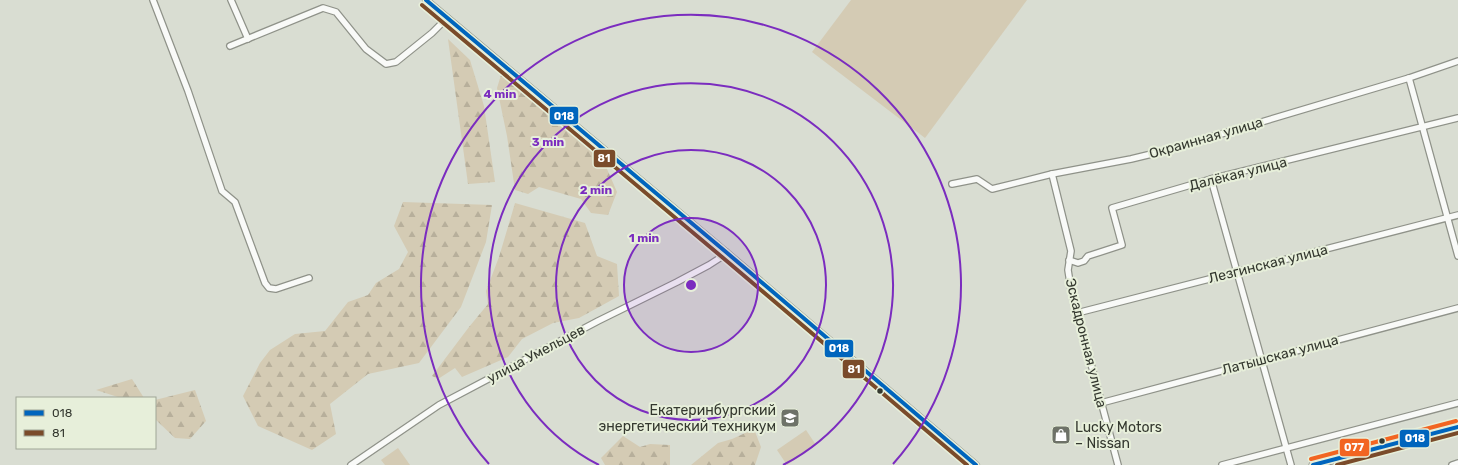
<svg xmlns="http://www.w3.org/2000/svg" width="1458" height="465" font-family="Rubik,sans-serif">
	<defs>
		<pattern id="forest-firs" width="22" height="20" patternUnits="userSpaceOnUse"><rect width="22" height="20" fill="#d4cbb4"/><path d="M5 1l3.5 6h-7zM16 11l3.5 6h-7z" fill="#b7af9b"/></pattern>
	</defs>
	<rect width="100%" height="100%" fill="#d9ddd2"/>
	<g fill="url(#forest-firs)">
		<polygon points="448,39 470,60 484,106 495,182 468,184"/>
		<polygon points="501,75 604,162 617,192 608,215 591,213 581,199 539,187 528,194 515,190 507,136 497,88"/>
		<polygon points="403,202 492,205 486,242 461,307 419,363 368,374 330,404 336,434 312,450 258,426 243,396 260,363 270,350 295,334 325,331 348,302 368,295 376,283 399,269 408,252 394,226"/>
		<polygon points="515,203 585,223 597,256 617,264 619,296 579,318 553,323 522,339 508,357 462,377 455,368 438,379 432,376 469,327 488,304 486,291 499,257"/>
		<polygon points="132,379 144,398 121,398 96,390"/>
		<polygon points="195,390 206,421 190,439 175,438 155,419 155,400"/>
		<polygon points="754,429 761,447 755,465 691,465 718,443 732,439"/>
		<polygon points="623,436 640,447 650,444 670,445 670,465 605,465 601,458"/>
	</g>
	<g fill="#d4cbb4">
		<polygon points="851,0 1027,0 925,138 812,52"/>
		<polygon points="806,430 816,445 787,465 777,450"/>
		<polygon points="398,448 410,465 385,465 381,460"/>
	</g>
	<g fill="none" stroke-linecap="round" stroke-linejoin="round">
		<defs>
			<g id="minor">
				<polyline points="153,0 188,91 222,191 235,202 265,283 269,288 276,289 309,278"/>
				<polyline points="231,0 248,39"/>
				<polyline points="426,0 726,252 976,465"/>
				<polyline points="230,46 323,8 336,12 366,49 386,64 396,62 432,33 447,18"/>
				<polyline points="1409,78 1458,256"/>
				<polyline points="1052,174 1071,251 1068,270 1071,289 1118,465"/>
				<polyline points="1211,179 1291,465"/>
				<polyline points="952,184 977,179 992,189 1052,174 1131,159 1164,151 1409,78 1458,61"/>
				<polyline points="1069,260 1078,263 1084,261 1088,256 1122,245 1112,208 1211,179 1458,118"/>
				<polyline points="1077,313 1458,215"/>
				<polyline points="1101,403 1458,308"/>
				<polyline points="351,465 439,405 598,321 677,282 709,265 723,256 726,252"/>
				<polyline points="1222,465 1458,403"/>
				<polyline points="1452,465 1458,463"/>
			</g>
			<polyline id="major" points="1313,465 1458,427"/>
		</defs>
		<use href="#minor" stroke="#8f9289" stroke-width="8"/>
		<use href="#major" stroke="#8f9289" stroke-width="9"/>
		<use href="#minor" stroke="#f9faf8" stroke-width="5.5"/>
		<use href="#major" stroke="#f9faf8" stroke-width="7"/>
		<defs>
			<g id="bus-1">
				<polyline points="426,0 726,252 976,465"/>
				<polyline points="1313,465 1458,427"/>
			</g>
			<g id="bus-2">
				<polyline points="422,5 722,257 967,465"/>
				<polyline points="1337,465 1458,433"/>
			</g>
			<polyline id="bus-3" points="1311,459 1456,421"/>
		</defs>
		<use href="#bus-1" stroke="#e7efda" stroke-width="7"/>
		<use href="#bus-2" stroke="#e7efda" stroke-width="7"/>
		<use href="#bus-3" stroke="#e7efda" stroke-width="7"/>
		<use href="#bus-1" stroke="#0065bd" stroke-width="4"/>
		<use href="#bus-2" stroke="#7a4b2a" stroke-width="4"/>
		<use href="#bus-3" stroke="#f26522" stroke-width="4"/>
	</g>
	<circle cx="691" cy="285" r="67" fill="#7b2cbf" fill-opacity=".12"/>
	<g fill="none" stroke="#7b2cbf" stroke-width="2">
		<circle cx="691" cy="285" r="67"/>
		<circle cx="691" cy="285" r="135"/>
		<path d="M599 465A202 202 0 1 1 783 465"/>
		<path d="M489 464A270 270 0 1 1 893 464"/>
	</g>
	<defs>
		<symbol id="university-square" viewBox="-11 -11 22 22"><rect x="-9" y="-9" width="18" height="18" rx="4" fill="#6e7268" stroke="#e7efda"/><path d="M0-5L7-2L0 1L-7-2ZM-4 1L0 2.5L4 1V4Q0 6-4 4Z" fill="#fff"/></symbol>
		<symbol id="shop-square" viewBox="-11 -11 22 22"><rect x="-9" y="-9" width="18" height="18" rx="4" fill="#6e7268" stroke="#e7efda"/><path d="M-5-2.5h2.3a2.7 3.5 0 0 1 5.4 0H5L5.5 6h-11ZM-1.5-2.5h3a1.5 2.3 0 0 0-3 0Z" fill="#fff"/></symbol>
	</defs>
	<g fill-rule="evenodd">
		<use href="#university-square" x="779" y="407" width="22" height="22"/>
		<use href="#shop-square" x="1050" y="424" width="22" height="22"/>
	</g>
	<g fill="#34382f" stroke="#e7efda" stroke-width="1.5">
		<circle cx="880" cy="391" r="3.5"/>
		<circle cx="1382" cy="441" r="3.5"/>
	</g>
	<g text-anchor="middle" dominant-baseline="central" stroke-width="4" stroke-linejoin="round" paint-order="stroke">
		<g font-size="14" fill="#34382f" stroke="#e7efda">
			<text transform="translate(1206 138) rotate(-16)">Окраинная улица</text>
			<text transform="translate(1238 174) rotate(-14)">Далёкая улица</text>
			<text transform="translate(1268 264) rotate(-14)">Лезгинская улица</text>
			<text transform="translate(1086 343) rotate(76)">Эскадронная улица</text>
			<text transform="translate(536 354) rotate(-28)">улица Умельцев</text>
			<text transform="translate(1280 355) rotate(-15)">Латышская улица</text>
		</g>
		<g font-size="14" fill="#34382f" stroke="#e7efda" text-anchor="end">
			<text x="776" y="410">Екатеринбургский<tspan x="776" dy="16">энергетический техникум</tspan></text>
			<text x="1075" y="427" text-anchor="start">Lucky Motors<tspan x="1075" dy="16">– Nissan</tspan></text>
		</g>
	</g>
	<circle cx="691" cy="285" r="6" fill="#7b2cbf" stroke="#e7efda" stroke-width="2"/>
	<g font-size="12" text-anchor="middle" font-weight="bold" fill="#7b2cbf" stroke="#e7efda" stroke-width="4" stroke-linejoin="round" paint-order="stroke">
		<text x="500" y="98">4 min</text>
		<text x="548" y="146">3 min</text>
		<text x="596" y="194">2 min</text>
		<text x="644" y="242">1 min</text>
	</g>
	<g stroke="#e7efda" stroke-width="1.5">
		<rect x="549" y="106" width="30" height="19" rx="4" fill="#0065bd"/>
		<rect x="593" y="149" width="23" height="19" rx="4" fill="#7a4b2a"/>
		<rect x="824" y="339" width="30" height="19" rx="4" fill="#0065bd"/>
		<rect x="842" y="359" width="23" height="20" rx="4" fill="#7a4b2a"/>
		<rect x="1399" y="429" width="31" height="19" rx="4" fill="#0065bd"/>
		<rect x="1339" y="438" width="31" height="19" rx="4" fill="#f26522"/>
	</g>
	<g font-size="11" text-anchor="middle" font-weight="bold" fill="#fff">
		<text x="564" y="120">018</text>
		<text x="604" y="162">81</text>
		<text x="839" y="352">018</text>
		<text x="854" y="373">81</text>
		<text x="1415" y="442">018</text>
		<text x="1354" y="451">077</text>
	</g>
	<rect x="16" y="397" width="140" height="52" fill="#e7efda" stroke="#9fa696"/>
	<rect x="24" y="410" width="20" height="6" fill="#0065bd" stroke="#9fa696"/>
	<text x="52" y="417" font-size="12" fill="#34382f">018</text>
	<rect x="24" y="430" width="20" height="6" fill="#7a4b2a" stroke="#9fa696"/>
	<text x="52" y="437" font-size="12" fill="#34382f">81</text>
</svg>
